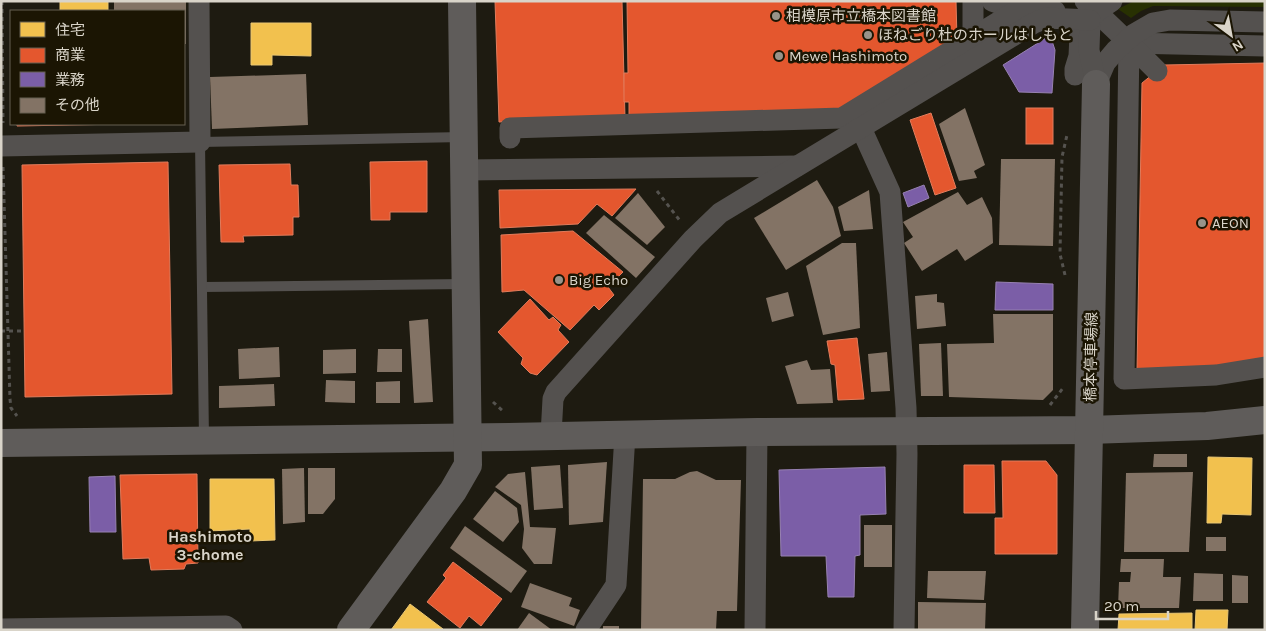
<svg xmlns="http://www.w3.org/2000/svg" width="1266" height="631" font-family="Karla,'Noto Sans JP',sans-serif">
	<rect width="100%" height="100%" fill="#1e1b11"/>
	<polygon fill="#283102" points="1134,1 1265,1 1265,7 1153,6 1141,11 1131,18 1118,9"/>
	<g fill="#f2c14e" stroke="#eac773">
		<polygon points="60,1 108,1 108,11 54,11 60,11"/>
		<polygon points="251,23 311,23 311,56 272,55 272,65 251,65"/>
		<polygon points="1208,457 1252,458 1251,515 1222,514 1221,523 1207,523"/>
		<polygon points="210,479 274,479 275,540 250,541 250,529 210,531"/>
		<polygon points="410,604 443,629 443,630 391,630"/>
		<polygon points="1196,610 1228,610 1227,630 1195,630"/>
		<polygon points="1192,613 1192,630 1118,630 1119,614"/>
	</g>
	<g fill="#e4572e" stroke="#e17c5c">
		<polygon points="495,1 622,1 625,118 499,122"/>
		<polygon points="627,1 956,1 957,39 841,110 629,118 629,102 624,102 624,73 628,73"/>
		<polygon points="1265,63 1265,363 1137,371 1142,83 1164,65"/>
		<rect x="1026" y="108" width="27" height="36"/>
		<polygon points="931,113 956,188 935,195 910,120"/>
		<polygon points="17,124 123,124 17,126"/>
		<polygon points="427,161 427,212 390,212 390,220 371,220 370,162"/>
		<polygon points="168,162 172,394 25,397 22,165"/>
		<polygon points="290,164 291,185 298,185 299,217 293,217 293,235 243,236 244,242 221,242 219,165"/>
		<polygon points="636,189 612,216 597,204 578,224 500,228 499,190"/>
		<polygon points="573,231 623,272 608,287 614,295 599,310 594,305 570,330 524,290 502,292 501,235"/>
		<polygon points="530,299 549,320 553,317 561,325 558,330 569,342 537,375 530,373 521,364 523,358 498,332"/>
		<polygon points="857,338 864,399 838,400 835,365 831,364 827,341"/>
		<polygon points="1002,461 1046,461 1057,475 1057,554 995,554 995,518 1003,518"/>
		<polygon points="964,465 994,465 995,513 964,513"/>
		<polygon points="197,474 198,563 186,564 184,569 151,570 149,558 123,559 120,475"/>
		<polygon points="453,562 502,599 481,626 469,616 460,628 427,602 446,578 443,575"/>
	</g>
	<g fill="#7b5ea7" stroke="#9781b1">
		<polygon points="1046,38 1052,41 1055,50 1052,93 1019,92 1003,65"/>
		<polygon points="924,185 929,198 908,207 903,193"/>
		<polygon points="996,282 1053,284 1053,310 995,310"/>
		<polygon points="885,467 886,514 860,515 860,555 855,556 854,597 828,597 826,556 781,556 779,470"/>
		<polygon points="115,476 116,532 90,532 89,477"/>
	</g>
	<g fill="#837365">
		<polygon points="114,1 186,1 186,44 184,44 184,11 114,11"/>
		<polygon points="306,74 308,125 212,129 210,77"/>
		<polygon points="965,108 985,165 974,171 977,178 959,181 939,124"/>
		<polygon points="1001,159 1055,159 1053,246 999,245"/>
		<polygon points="817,180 833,207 841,236 786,270 754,218"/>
		<polygon points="869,190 873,229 844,231 838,207"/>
		<polygon points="958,192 967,205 982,197 992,218 993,243 965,261 957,249 922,271 904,243 913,237 903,222"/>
		<polygon points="638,193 665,227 647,245 615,218"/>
		<polygon points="604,215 655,257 636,278 586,233"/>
		<polygon points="842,243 856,243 860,328 823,335 806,266"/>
		<polygon points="788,292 794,316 772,322 766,298"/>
		<polygon points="937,294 937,302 944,303 946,326 917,329 915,296"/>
		<polygon points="993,314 1053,314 1053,390 1043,400 949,397 947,344 994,343"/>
		<polygon points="428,319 433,402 414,403 409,321"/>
		<polygon points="941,343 943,396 921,396 919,344"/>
		<polygon points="279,347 280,377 239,379 238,349"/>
		<polygon points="356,349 356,373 323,374 323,350"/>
		<polygon points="378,349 402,349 402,372 377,372"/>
		<polygon points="887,352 890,391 871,392 868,354"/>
		<polygon points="807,360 811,370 830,369 833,403 797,404 785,366"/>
		<polygon points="326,380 355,381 355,403 325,402"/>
		<polygon points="400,381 400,403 376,403 376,382"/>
		<polygon points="274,384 275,406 219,408 219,386"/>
		<polygon points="1154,454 1187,454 1187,467 1153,467"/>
		<polygon points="607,462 603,522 569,525 568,465"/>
		<polygon points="560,465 563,508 534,510 531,467"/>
		<polygon points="304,468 305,522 283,524 282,469"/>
		<polygon points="308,468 335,468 335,499 323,514 308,514"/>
		<polygon points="697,471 716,480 741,480 737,611 717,611 716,630 641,630 643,479 675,479 690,472"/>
		<polygon points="525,472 530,527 556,528 552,564 534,564 522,548 524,529 521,505 495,487 508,474"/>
		<polygon points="1193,472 1189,552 1124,552 1126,473"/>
		<polygon points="495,491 517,508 519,522 503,542 473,519"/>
		<rect x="864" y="525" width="28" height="42"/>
		<polygon points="465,526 527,571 511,593 450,548"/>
		<rect x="1206" y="537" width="20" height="14"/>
		<polygon points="1121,559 1164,559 1163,577 1181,577 1179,608 1118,608 1119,582 1130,582 1131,572 1120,572"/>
		<polygon points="928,571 986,571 984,600 927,598"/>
		<polygon points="1194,573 1223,574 1223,601 1193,601"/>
		<polygon points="1232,575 1248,576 1248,603 1232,603"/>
		<polygon points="530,583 572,598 569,606 580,610 574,626 521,607"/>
		<polygon points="918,602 986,603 985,630 918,630"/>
		<polygon points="529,613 552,630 517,630"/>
		<rect x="603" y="626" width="16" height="4"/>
	</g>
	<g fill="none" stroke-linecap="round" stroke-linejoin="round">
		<g stroke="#55534f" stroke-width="3" stroke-dasharray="4 4" stroke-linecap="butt">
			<polyline points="2,1 3,123"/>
			<polyline points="3,167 10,399 11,408 17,416"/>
			<polyline points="657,191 681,222"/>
			<polyline points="1065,275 1060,254 1062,157 1067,135"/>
			<polyline points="1,331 24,331"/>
			<polyline points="493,402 503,411"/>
			<polyline points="1050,405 1063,388"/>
		</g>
		<g stroke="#54514f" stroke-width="10">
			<polyline points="202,287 464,284"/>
			<polyline points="204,439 200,142 464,137"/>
		</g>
		<g stroke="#54514f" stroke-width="21">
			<polyline points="973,1 973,37"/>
			<polyline points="992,1 1018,10"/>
			<polyline points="1085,1 1129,43 1265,46"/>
			<polyline points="1157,71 1129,43 1124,379 1216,375 1265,367"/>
			<polyline points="1075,75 1075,69 1079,56 1080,35"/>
			<polyline points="1096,84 1105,63 1116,50 1134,34 1153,23 1170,20 1265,22"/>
			<polyline points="1096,84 1089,50 1090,20 1097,11 1112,1"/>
			<polyline points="861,128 890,192 906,408 907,454 904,630"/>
			<polyline points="510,138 510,128 842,118 1018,10 1055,11"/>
			<polyline points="1,146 200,142 199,1"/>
			<polyline points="465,170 797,166"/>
			<polyline points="551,435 553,399 556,392 693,239 720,213 1034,23 1046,18 1090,20"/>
			<polyline points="1,629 226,626 232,630"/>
			<polyline points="586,630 616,585 625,434"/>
			<polyline points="755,630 757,432"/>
		</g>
		<g stroke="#5f5c5a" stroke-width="28">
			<polyline points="1,443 508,437 757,432 1089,430 1207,426 1265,420"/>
			<polyline points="351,630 453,491 468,465 462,1"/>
			<polyline points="1085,630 1096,84"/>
		</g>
	</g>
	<g fill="#989389" stroke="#1b1503" stroke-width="2">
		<circle cx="776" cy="16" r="5"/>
		<circle cx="868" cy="35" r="5"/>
		<circle cx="779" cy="56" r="5"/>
		<circle cx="1202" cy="223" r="5"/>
		<circle cx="559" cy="280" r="5"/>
	</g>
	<g text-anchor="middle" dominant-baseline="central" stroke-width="5" stroke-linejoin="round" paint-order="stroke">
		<g font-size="15" fill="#d9d4c9" stroke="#1b1503" text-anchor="start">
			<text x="786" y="16">相模原市立橋本図書館</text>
			<text x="878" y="35">ほねごり杜のホールはしもと</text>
			<text x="789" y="56">Mewe Hashimoto</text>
			<text x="1212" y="223">AEON</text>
			<text x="569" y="280">Big Echo</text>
		</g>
		<g font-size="15" fill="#d9d4c9" stroke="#1b1503">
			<text transform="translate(1091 357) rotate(-89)">橋本停車場線</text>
		</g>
		<g font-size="16" font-weight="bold" fill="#d9d4c9" stroke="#1b1503">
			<text x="210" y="536">Hashimoto<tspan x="210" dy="18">3-chome</tspan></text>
		</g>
	</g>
	<rect width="1266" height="631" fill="none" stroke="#d9d4c9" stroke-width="5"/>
	<rect x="10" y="10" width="175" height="115" fill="#1b1503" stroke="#676152"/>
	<rect x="20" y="22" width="25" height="15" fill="#f2c14e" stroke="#676152"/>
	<text x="55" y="35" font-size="15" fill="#d9d4c9">住宅</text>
	<rect x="20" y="48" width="25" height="15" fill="#e4572e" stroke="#676152"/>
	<text x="55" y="60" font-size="15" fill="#d9d4c9">商業</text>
	<rect x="20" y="72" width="25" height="15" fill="#7b5ea7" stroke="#676152"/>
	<text x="55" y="85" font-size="15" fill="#d9d4c9">業務</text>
	<rect x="20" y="98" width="25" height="15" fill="#837365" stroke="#676152"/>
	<text x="55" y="110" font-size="15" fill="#d9d4c9">その他</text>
	<g transform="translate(1231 35) rotate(148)" stroke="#1b1503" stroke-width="4" paint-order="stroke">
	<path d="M0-4L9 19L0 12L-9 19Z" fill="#d9d4c9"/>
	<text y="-8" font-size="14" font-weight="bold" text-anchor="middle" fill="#d9d4c9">N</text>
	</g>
	<path d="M1096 611v8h72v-8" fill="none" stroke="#d9d4c9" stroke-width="2.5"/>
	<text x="1104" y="611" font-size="15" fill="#d9d4c9" stroke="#1b1503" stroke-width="4" paint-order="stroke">20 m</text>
</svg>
